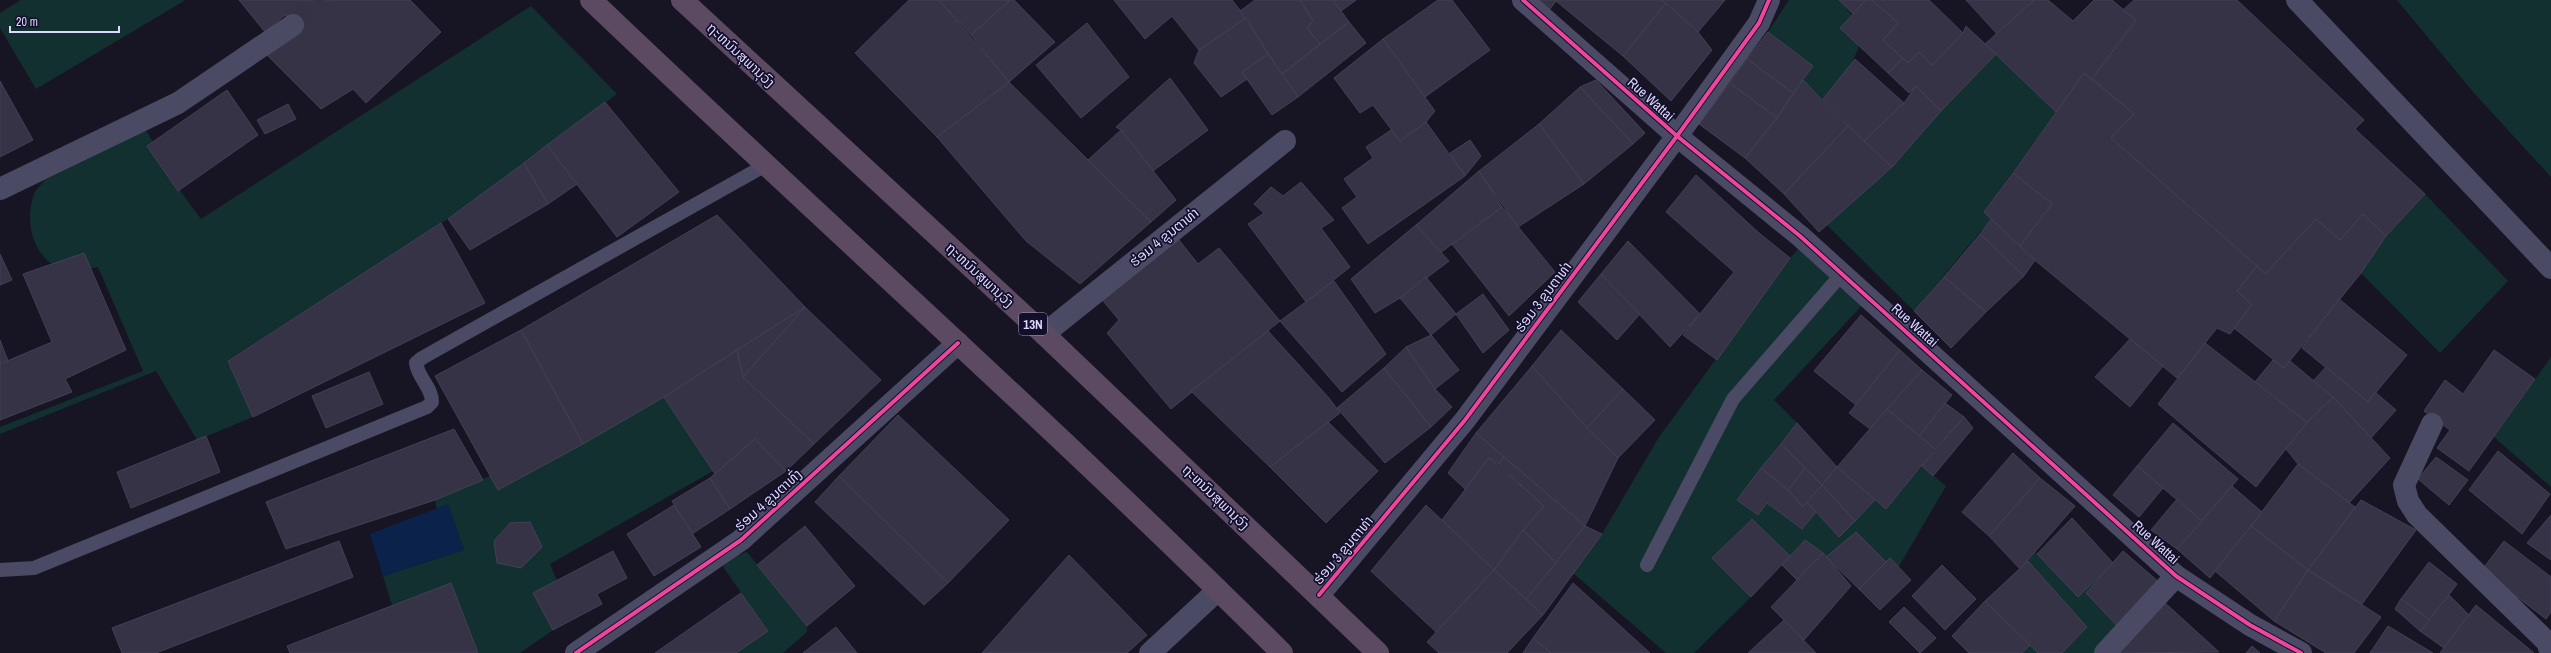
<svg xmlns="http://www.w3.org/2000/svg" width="2551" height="653" font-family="'Archivo Narrow','Noto Sans Lao',sans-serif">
	<rect width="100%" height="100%" fill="#171524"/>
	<g fill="#133030" fill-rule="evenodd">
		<polygon points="21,0 183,0 184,1 36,89 0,28 0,13"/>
		<path d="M1789 0H1839C1880 42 1851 63 1823 99L1803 80 1813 66 1768 32Z"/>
		<polygon points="2397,0 2551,0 2551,177 2474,93"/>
		<path d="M531 6 617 94 457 213 228 360 253 417 197 440 156 371 0 434V427L143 371 98 267C90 268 78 273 71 272 35 265 23 226 34 194 36 189 42 184 45 180L146 130 181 192 201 219Z"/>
		<polygon points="1996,54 2056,112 1984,212 1991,219 1914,311 1827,225"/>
		<polygon points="2425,194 2508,281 2440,353 2361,273 2386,236"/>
		<polygon points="1802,245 1866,301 1774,400 1797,423 1737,500 1758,515 1767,503 1802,529 1816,512 1839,537 1875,500 1886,509 1922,466 1946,486 1898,568 1886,562 1826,557 1805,540 1790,556 1751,519 1712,558 1751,597 1694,653 1666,653 1573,573 1602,534 1659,437 1790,258"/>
		<polygon points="2551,357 2551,487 2494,437"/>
		<path d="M664 397 713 471 550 564 557 581 553 630 520 653H478L451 584 392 605 383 576 464 550 448 505 437 509 435 500 490 476 498 490ZM530 522 541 547 521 568 497 563 494 541 510 523Z"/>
		<polygon points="747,552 807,626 807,632 783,653 736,653 768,630 723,567 728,559"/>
		<polygon points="2035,552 2078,596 2113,563 2086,593 2121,630 2096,653 2062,653 2087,627 2028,561"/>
		<polygon points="2030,645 2038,653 2022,653"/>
	</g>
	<polygon fill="#0b234a" points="448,504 464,550 383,576 370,534"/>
	<g fill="#363346" stroke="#434057">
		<polygon points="239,0 410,0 441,32 366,103 353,89 321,109 267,55 301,33 285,15 265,32"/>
		<polygon points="909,0 939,0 1009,82 937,137 855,53"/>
		<polygon points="939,0 1010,0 971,35"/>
		<polygon points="1010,0 1014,0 1055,42 1009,82 971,35"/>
		<polygon points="1114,0 1232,0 1246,18 1199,50 1172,16 1145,39"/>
		<polygon points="1255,0 1300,0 1313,21 1307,28 1320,44 1282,74 1240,11"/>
		<polygon points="1300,0 1333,0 1349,22 1320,44 1307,28 1313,21"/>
		<polygon points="1333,0 1356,0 1341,11"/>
		<polygon points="1438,0 1452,0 1490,50 1425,97 1383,39"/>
		<polygon points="1541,0 1662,0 1666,3 1623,56 1556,1 1550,9 1540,2"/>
		<polygon points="1662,0 1725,0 1698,32"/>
		<polygon points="1839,0 1866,0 1853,14"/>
		<polygon points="1866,0 1872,0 1898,23 1883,40 1903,58 1888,73 1840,28"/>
		<polygon points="1872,0 1929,0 1963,33 1932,65 1919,52 1908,63 1883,40 1898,23"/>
		<polygon points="1966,0 2034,0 1997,34"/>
		<polygon points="2034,0 2048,0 2073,21 2094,0 2112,0 2136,20 2092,79 2084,73 2056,112 1985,44"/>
		<polygon points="2134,0 2237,0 2364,120 2355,129 2425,194 2386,236 2363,214 2340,240 2316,219 2265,274 2111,138 2134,114 2092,79 2136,20 2123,10"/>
		<polygon points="1666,3 1698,32 1712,50 1671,101 1623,56"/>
		<polygon points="1246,18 1268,54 1242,72 1247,79 1221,97 1194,63 1199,50"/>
		<polygon points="1349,22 1366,43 1298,97 1282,74"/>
		<polygon points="1087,23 1129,77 1081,118 1036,65"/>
		<polygon points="1966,26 1996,54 1941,111 1916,86 1909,93 1888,73 1903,58 1908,63 1919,52 1932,65 1963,33"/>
		<polygon points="1768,32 1813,66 1793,93 1747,59"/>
		<polygon points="1383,39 1435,111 1426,122 1400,141 1373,105 1360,113 1334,78"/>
		<polygon points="1268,54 1298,97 1272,115 1242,72"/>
		<polygon points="1747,59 1793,93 1777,118 1730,83"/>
		<polygon points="1855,59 1904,103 1864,141 1823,99"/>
		<polygon points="2084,73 2134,114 2111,138 2257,266 2237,291 2252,305 2230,334 2217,328 2177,378 2019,247 2052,204 2013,173"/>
		<polygon points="1170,78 1208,130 1153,171 1121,130 1116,127"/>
		<polygon points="1596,80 1645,133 1633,144 1580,87"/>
		<polygon points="1803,80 1848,126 1784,194 1745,158 1777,118"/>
		<polygon points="0,81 33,140 0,157"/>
		<polygon points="1009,82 1151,222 1080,284 1026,241 937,137"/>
		<polygon points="1730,83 1777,118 1745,158 1699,124"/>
		<polygon points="1916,86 1941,111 1892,167 1864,141 1904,103"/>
		<polygon points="1580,87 1633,144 1584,184 1539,124"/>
		<polygon points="227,90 258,135 178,191 147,146"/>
		<polygon points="605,102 679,192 617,237 547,145"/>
		<polygon points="288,104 296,119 265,134 257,120"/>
		<polygon points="1426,122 1465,176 1368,244 1342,208 1357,197 1344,179 1373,158 1366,147 1391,130 1400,141"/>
		<polygon points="1539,124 1584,184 1518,227 1479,171"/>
		<polygon points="1848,126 1892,167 1819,232 1784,194"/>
		<polygon points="1121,130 1176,200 1151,222 1088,160"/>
		<polygon points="1470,140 1481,156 1465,176 1450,153"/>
		<polygon points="547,145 577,184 548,204 524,163"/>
		<polygon points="524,163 548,204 470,250 448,219"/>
		<polygon points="1479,171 1502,207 1440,253 1416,225"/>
		<polygon points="2013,173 2052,204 2019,247 1984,212"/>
		<polygon points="1696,175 1759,233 1790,258 1717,360 1683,335 1734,272 1666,212"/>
		<polygon points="1301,182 1334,220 1321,228 1350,267 1306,302 1248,224 1264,213 1254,204 1271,187 1283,196"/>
		<polygon points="1502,207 1555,272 1509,316 1452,244"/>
		<polygon points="2363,214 2386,236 2361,273 2284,368 2234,328 2252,305 2237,291 2257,266 2265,274 2316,219 2340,240"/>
		<polygon points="717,215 805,307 664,397 583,444 521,330"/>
		<polygon points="1991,219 2035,260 2024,276 1980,234"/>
		<polygon points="441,223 485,303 253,417 228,361"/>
		<polygon points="1416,225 1449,261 1400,298 1375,313 1351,279"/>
		<polygon points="1980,234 2024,276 1986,312 1944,277"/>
		<polygon points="1179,240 1198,264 1219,248 1280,321 1171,409 1107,333 1119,320 1100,297"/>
		<polygon points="1628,241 1700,314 1670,347 1601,274"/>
		<polygon points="84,253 126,350 65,379 72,392 0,420 0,364 52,342 23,274"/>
		<polygon points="0,254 12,280 0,285"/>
		<polygon points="1601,274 1640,314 1617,340 1578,302"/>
		<polygon points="1426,277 1456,314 1431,335 1400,298"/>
		<polygon points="1944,277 1986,312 1951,348 1914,311"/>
		<polygon points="1334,281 1386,354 1342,392 1280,321"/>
		<polygon points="1483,294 1509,330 1483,353 1456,314"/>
		<polygon points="2339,299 2407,355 2368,402 2302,348"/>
		<polygon points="805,307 881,380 814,444 743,377"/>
		<polygon points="805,307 743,377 737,350"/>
		<polygon points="1861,315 1900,350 1856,405 1814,371"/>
		<polygon points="521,330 583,444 498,490 435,376"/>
		<polygon points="1561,330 1623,389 1587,428 1532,366"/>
		<polygon points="1268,331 1329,398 1340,413 1270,467 1191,391"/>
		<polygon points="1431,335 1459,370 1435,389 1406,347"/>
		<polygon points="2130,339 2163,366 2130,407 2095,377"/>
		<polygon points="0,340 8,361 0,364"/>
		<polygon points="2205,343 2307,422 2256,487 2158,404"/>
		<polygon points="1406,347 1435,389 1452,407 1431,427 1384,368"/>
		<polygon points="737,350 743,377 814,444 786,471 755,439 715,474 664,397"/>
		<polygon points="1900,350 1922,370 1870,429 1849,413"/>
		<polygon points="2494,350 2535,379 2469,471 2437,448 2450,430 2424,411 2445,380 2463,394"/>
		<polygon points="2273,360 2284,368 2290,361 2333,397 2307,422 2255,382"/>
		<polygon points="1532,366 1587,428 1618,458 1585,526 1476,433"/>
		<polygon points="2326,367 2368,402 2375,392 2396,410 2371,438 2333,397 2313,381"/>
		<polygon points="1384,368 1431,427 1385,463 1337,408"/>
		<polygon points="1922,370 1952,395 1919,436 1887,409"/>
		<polygon points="369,372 383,404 326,428 312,396"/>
		<polygon points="1623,389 1655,420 1618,458 1587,428"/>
		<polygon points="2333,397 2390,458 2349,503 2298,464 2286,449 2307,422"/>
		<polygon points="1945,403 1964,417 1935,449 1919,436"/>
		<polygon points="1887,409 1935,449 1886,509 1837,467"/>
		<polygon points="898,415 1009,520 948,583 839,476"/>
		<polygon points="1964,417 1973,428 1933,476 1922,466"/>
		<polygon points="1328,422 1378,471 1326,523 1270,467"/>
		<polygon points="1797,423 1837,467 1822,485 1781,444"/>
		<polygon points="2173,423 2238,479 2202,521 2137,466"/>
		<polygon points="454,429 483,480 435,500 286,549 266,502"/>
		<polygon points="1476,433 1504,457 1498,464 1489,458 1465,489 1448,473"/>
		<polygon points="206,436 220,472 131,508 117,472"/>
		<polygon points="755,439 786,471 730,509 710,478"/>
		<polygon points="1781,444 1805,468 1788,490 1761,468"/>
		<polygon points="2498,451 2550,494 2522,534 2469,490"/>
		<polygon points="2013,453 2040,478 1989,536 1962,512"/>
		<polygon points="1504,457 1585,526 1556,563 1523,530 1544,506 1498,464"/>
		<polygon points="2436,457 2468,480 2449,505 2418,479"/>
		<polygon points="1489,458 1544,506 1523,530 1494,570 1442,520"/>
		<polygon points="2298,464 2355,507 2308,570 2251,526"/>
		<polygon points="2137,466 2163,488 2139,517 2113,495"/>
		<polygon points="1837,467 1875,500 1855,521 1822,485"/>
		<polygon points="1761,468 1788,490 1803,507 1807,502 1816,512 1802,529 1767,503 1758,515 1737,500"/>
		<polygon points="1805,468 1822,485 1803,507 1788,490"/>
		<polygon points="839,476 948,583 924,605 815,502"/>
		<polygon points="710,478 730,509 692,534 672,501"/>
		<polygon points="2040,478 2075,506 2020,569 1989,536"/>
		<polygon points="1822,485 1855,521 1839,537 1807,502"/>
		<polygon points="2232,486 2262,512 2210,578 2177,549"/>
		<polygon points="2177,499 2202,521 2177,549 2151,530"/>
		<polygon points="2361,500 2416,530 2362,604 2308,570"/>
		<polygon points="674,505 701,547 654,576 627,534"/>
		<polygon points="1426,505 1494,570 1436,632 1371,571"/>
		<polygon points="2551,515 2551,560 2527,543"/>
		<polygon points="2072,518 2113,563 2078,597 2037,554"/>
		<polygon points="1752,519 1790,556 1751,597 1712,558"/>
		<polygon points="530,522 542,547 521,568 497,563 494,541 510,523"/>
		<polygon points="805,526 855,586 807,626 757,565"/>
		<polygon points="1585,526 1602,534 1543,615 1526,599"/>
		<polygon points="2251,526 2308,570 2274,621 2215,571"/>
		<polygon points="1523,530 1556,563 1526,599 1494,570"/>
		<polygon points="1856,532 1886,562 1859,589 1826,557"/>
		<polygon points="1805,540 1823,553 1797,580 1782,565"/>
		<polygon points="339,541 353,577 156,653 122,653 112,628"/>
		<polygon points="2504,541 2551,577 2551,612 2546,619 2482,570"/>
		<polygon points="613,551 627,578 597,594 602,604 553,630 533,593"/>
		<polygon points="2123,551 2160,583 2121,630 2086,593"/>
		<polygon points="1823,553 1851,586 1804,640 1771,607"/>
		<polygon points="1069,555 1147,635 1127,653 982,653"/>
		<polygon points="1890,558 1911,580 1880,610 1859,589"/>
		<polygon points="2028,561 2087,627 2062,653 2038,653 1985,601"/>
		<polygon points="2429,562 2457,584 2430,620 2401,599"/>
		<polygon points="1942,565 1976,599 1945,630 1912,596"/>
		<polygon points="1494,570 1543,615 1507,653 1439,653 1427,642"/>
		<polygon points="2308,570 2381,617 2354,653 2326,653 2274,621"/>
		<polygon points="451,583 478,653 290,653 287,646"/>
		<polygon points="1573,583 1594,602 1650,653 1551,653 1533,638"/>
		<polygon points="741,593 768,631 736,653 655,653"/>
		<polygon points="2449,595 2469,615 2444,648 2420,631"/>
		<polygon points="2401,599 2430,620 2420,631 2395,609"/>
		<polygon points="1985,601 2030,645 2022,653 1969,653 1952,636"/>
		<polygon points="2164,602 2219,652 2118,653"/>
		<polygon points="2476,605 2534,653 2440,653"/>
		<polygon points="1904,607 1936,638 1920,653 1889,622"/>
		<polygon points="1784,620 1816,653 1748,653"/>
		<polygon points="2388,626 2433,653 2370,653"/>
		<polygon points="836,627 857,653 803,653"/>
		<polygon points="1533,638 1551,653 1523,653"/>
		<polygon points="2252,646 2260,653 2246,653"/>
	</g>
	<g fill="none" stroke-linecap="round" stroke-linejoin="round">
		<polyline stroke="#353245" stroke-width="22" stroke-dasharray="22 11" stroke-linecap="butt" points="293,25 323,0"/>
		<g stroke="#4a4a64" stroke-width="14">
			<polyline points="1647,565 1733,399 1841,275"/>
			<path d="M0 570 34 568 427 407 432 402C432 387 418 378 416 363L422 358 764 166"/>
		</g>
		<g stroke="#4a4a64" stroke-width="22">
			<polyline points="1523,0 1677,136 1800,236 2176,576 2250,625 2301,653"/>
			<polyline points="2297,0 2551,268"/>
			<polyline points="0,189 178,103 293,25"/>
			<polyline points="1044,334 1285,141"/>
			<polyline points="2432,424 2404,485 2408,501 2417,515 2547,642 2551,653"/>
			<polyline points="1319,595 1465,420 1677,136 1759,23 1769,0"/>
			<polyline points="576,653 741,540 958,343"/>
			<polyline points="1150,653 1218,590"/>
			<polyline points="2105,653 2176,576"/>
		</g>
		<g stroke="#5c4a63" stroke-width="22">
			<path d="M591 0C820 219 1057 429 1282 653"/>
			<polyline points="682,0 1044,334 1378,653"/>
		</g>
		<defs>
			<g id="cycleway">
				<polyline points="1523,0 1677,136 1800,236 2176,576 2250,625 2301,653"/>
				<polyline points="1319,595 1465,420 1677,136 1759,23 1769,0"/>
				<polyline points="576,653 741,540 958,343"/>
			</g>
		</defs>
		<use href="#cycleway" stroke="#130f2a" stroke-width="6"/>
		<use href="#cycleway" stroke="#ed469a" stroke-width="4"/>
	</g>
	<g text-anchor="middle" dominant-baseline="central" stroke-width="3.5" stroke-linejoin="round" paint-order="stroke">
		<rect fill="#130f2a" stroke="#a09cbf" stroke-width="1" x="1019" y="313" width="28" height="22" rx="3"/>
		<g font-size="13" font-weight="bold" fill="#dcd8ff">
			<text x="1033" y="324">13N</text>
		</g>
		<g font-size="14" fill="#dcd8ff" stroke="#130f2a">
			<text transform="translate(741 55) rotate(43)">ຖະຫນົນສຸພານຸວົງ</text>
			<text transform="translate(1651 99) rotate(42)">Rue Wattai</text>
			<text transform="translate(1164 237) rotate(-39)">ຮ່ອມ 4 ຂູນຕາທ່າ</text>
			<text transform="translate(980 275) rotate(43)">ຖະຫນົນສຸພານຸວົງ</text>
			<text transform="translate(1543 297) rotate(-53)">ຮ່ອມ 3 ຂູນຕາທ່າ</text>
			<text transform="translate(1915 325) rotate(42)">Rue Wattai</text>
			<text transform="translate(1216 497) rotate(44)">ຖະຫນົນສຸພານຸວົງ</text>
			<text transform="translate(768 500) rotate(-42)">ຮ່ອມ 4 ຂູນຕາທົ່ງ</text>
			<text transform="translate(2156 542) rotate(42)">Rue Wattai</text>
			<text transform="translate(1343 550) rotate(-50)">ຮ່ອມ 3 ຂູນຕາທ່າ</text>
		</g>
	</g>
	<path d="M10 26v6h109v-6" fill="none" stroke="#dcd8ff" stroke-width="2"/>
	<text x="16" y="26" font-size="12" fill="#dcd8ff" stroke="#130f2a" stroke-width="3" paint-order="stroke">20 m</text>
</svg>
